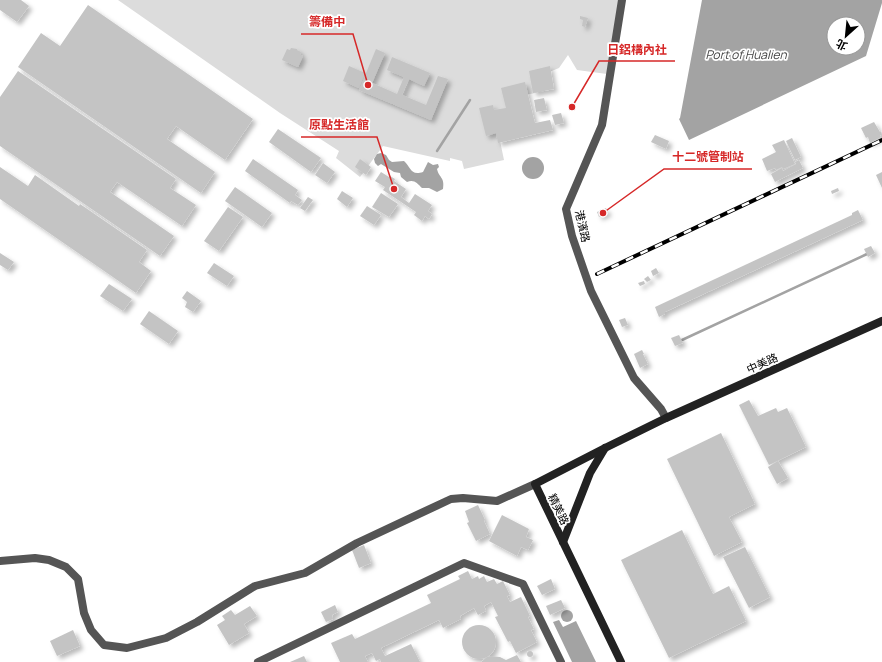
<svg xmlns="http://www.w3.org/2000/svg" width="882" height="662" font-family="Manrope,'Noto Sans TC',sans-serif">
	<defs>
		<filter id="shadow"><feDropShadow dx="3.5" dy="3.5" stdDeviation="2" flood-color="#0004"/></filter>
	</defs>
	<rect width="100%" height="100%" fill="#fff"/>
	<polygon fill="#dcdcdc" points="118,0 619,0 607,74 577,70 568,55 559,68 542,75 545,91 520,96 523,111 495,117 504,160 464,169 462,161 450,158 450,161 383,146 360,177 336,158 339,151 280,113"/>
	<g fill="#a3a3a3" fill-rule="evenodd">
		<path d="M702 0H882V3L866 56 689 140 679 119 680 118ZM834 24H858V48H834Z"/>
		<path d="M381 153 386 155 389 160 392 162 404 161C411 167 410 176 423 172L428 162 433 165 438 164 439 167 437 169C439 178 445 177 443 189L437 192 429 188H422C417 183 414 179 407 182L401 177 400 173 394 172 381 164 378 166 375 163 374 159 377 154Z"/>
		<circle cx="533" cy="168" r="11"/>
		<circle cx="567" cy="616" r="6"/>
		<polygon points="559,620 563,627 576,621 596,662 572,662 553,622"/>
	</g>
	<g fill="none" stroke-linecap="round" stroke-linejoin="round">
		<g stroke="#a3a3a3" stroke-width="2.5">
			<polyline points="437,151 470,100"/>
			<polyline points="682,340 867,254"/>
		</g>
	</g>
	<g fill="#c4c4c4" filter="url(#shadow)">
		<polygon points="0,0 21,0 29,6 17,22 0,10"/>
		<polygon points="88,5 253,119 225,160 176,126 167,139 215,172 201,193 18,67 41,33 60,46"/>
		<polygon points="580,16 588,18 585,27 582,26 583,20 580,19"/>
		<polygon points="291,48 297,49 297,50 301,52 300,55 303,56 298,67 282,60 287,49 290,50"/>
		<polygon points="376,49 385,53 372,83 397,94 404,77 387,70 392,57 430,73 424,86 409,79 402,95 426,105 438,76 448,79 431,120 359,90"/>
		<polygon points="349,66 365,73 359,88 343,81"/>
		<polygon points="550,66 554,89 533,93 529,71"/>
		<polygon points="18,71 176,179 170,188 196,205 182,226 117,182 110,192 174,236 160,256 0,146 0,97"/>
		<polygon points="525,82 535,123 550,120 553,130 498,143 496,133 486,136 479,108 493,105 494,110 506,108 501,88"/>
		<polygon points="544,98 547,110 536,112 534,100"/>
		<polygon points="561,113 564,123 555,125 552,115"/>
		<polygon points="874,122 880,132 881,131 882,135 880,135 881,137 870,143 868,137 866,138 861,128"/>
		<polygon points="278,129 321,158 311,172 269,142"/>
		<polygon points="655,135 669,141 666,149 651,142"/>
		<polygon points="792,138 801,157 795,160 786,141"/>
		<polygon points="784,140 795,164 783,169 782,167 776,170 775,168 767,171 762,159 776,152 772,145"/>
		<polygon points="253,159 298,190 295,195 302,200 298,205 291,201 290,203 245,171"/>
		<polygon points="360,159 371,167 366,175 355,167"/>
		<polygon points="799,160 803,168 775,182 771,174 782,168 783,171 796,164 795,162"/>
		<polygon points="323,163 335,172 327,183 315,175"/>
		<polygon points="0,167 28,186 35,175 79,206 80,204 147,250 139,262 151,271 136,293 0,199"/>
		<polygon points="381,172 389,177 390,176 395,179 394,181 406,189 401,197 409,203 415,194 432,205 428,211 432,214 429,219 425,216 422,221 414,215 416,212 383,190 385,187 375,181"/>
		<polygon points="882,172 882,188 876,175"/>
		<polygon points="235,187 272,213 262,227 225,201"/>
		<polygon points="838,188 839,191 832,194 831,191"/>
		<polygon points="342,191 353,198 347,207 337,199"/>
		<polygon points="381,193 398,204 389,217 372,207"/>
		<polygon points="308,197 313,200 305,211 300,208"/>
		<polygon points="367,206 381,215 374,225 360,216"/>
		<polygon points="228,207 243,217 219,251 204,241"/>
		<polygon points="606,208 608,213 599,217 597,212"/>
		<polygon points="858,210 863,220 665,312 665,314 659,317 655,307 852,215 852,213"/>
		<polygon points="871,246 875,253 868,257 864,249"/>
		<polygon points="0,253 14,262 8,270 0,265"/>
		<polygon points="214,263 234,276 227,286 207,273"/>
		<polygon points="656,268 659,273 653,276 651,271"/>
		<polygon points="648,276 651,280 647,282 644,279"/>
		<polygon points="644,281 645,284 640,286 638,283"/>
		<polygon points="109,284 132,299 123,311 100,296"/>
		<polygon points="187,291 201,301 193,312 185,307 187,302 182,298"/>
		<polygon points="149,311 178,331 169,344 140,324"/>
		<polygon points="625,318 628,325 622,327 619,320"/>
		<polygon points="679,335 683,343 675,346 671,338"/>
		<polygon points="642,350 644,354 643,354 648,364 640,368 634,354"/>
		<polygon points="749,400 758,416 776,408 778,412 787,408 806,447 769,465 739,405"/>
		<polygon points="721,433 755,504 729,517 742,542 714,556 667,459"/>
		<polygon points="778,461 788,478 777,484 768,467"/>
		<polygon points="478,505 485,520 484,521 490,534 476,541 467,523 469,522 465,511"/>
		<polygon points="502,515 529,529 526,537 533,540 528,550 521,547 517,556 489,541"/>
		<polygon points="682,530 713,594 729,586 746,621 669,658 621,560"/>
		<polygon points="364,545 371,563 359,568 352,550"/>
		<polygon points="745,547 770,597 749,608 723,557"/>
		<polygon points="468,571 472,579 478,576 479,579 484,576 487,582 494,579 497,584 503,581 510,595 507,596 510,602 521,597 530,616 528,617 534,629 531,630 537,642 516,653 510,641 508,642 495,617 498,616 491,602 484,606 486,611 478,615 474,608 460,616 461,619 443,628 439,620 381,648 385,656 411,644 420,662 381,662 380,659 376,661 372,653 365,656 368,662 340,662 331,643 352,634 355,639 431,603 427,595 460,579 458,576"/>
		<polygon points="551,579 555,589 542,595 537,586"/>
		<polygon points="561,600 565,608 550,615 546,606"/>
		<polygon points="335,605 338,612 332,615 333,619 326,622 321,612"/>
		<polygon points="250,606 257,616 244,624 249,633 229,645 217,625 225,620 222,616 231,610 235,615"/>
		<circle cx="479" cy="642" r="17"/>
		<polygon points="73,630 80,646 57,656 50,641"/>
		<circle cx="530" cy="654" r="3"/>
		<polygon points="517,655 521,662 481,662 487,657 491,656 500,657 506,660"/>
		<polygon points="304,656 307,662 290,662"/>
	</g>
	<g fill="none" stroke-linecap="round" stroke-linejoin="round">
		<g stroke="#555" stroke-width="8">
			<polyline points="622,0 602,125 566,209 572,236 591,291 634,378 661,409 666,418"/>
			<polyline points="0,561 35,558 49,560 66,567 78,579 84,613 91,630 104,645 127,648 166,638 197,622 255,586 305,573 357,543 451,499 463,498 497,501 535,484"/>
			<polyline points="258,662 464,563 523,584 561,662"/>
		</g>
		<g stroke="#222" stroke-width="8">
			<polyline points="563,542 590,473 605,448"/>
			<polyline points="621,662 535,484 605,448 666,418 882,321"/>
		</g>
		<defs>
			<polyline id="rail" points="597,274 882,140"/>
		</defs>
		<use href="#rail" stroke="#000" stroke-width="4"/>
		<use href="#rail" stroke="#fff" stroke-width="2.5" stroke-dasharray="8" stroke-linecap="butt"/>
	</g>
	<g text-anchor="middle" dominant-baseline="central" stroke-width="3.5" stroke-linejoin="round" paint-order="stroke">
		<g font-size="11" fill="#000" stroke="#fff">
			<text transform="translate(583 226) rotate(77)">港濱路</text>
			<text transform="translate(762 363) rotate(-24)">中美路</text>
			<text transform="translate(559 509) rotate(64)">精美路</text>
		</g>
		<g font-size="12" font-style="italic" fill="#444" stroke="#fff">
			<text x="746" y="54">Port of Hualien</text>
		</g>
	</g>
	<path fill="none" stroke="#d62828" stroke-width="1.5" d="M368 85L353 34H301M572 107L599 61H675M394 189L377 137H301M603 213L664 169H752"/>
	<g fill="#d62828" stroke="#fff" stroke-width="1.5">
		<circle cx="368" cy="85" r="4"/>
		<circle cx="572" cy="107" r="4"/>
		<circle cx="394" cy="189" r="4"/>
		<circle cx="603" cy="213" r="4"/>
	</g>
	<g font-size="12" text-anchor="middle" font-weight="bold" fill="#d62828" stroke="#fff" stroke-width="3.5" stroke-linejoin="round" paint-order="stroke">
		<text x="327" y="26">籌備中</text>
		<text x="637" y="54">日鋁構內社</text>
		<text x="339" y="129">原點生活館</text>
		<text x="708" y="161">十二號管制站</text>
	</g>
	<g transform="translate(846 36) rotate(207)"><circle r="19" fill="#ffffff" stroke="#999999"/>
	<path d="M0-3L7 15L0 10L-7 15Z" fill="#000000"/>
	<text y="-6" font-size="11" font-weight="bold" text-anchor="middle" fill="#000000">北</text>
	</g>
</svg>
